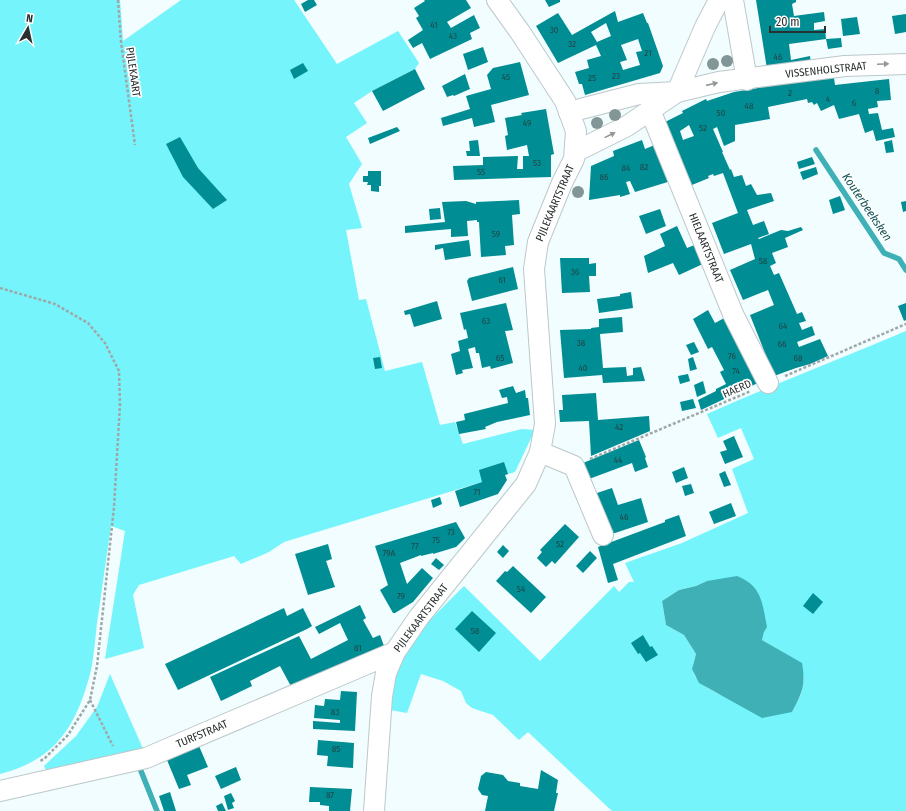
<svg xmlns="http://www.w3.org/2000/svg" width="906" height="811" font-family="'Fira Sans Condensed',sans-serif">
	<rect width="100%" height="100%" fill="#f1fdfe"/>
	<g fill="#75f4fb" fill-rule="evenodd">
		<path d="M0 0H120L123 41 181 0H294L337 64 398 31 419 63 415 69 372 91 354 103 367 123 346 137 362 164 349 184 362 228 346 230 359 300 366 299 385 371 422 362 440 425 455 422 463 444 522 429 535 430 515 472 284 542 269 552 241 564 234 556 139 585 133 595 144 648 105 659 125 531 111 526C106 558 102 591 97 623 95 640 94 658 90 674 76 727 55 760 0 774Z"/>
		<path d="M906 331V811H612L528 732 519 740 493 715 472 708 466 703 461 691 443 681 421 674 407 713 390 710V689L406 651 421 629 464 586 540 661 614 586 619 592 629 582H634L625 563 682 543 748 513 732 469 754 459 741 428 718 438 707 414C772 385 840 359 906 331ZM707 581 764 632 762 640 784 653 804 677 801 694 792 712C768 707 696 698 693 669 692 665 695 658 696 654L684 635 666 625 662 601 679 590 696 586Z"/>
		<polygon points="110,674 144,751 47,772 44,766 76,736 97,707"/>
	</g>
	<path fill="#3fb0b5" d="M737 576C762 586 762 602 767 627L764 632 762 640 802 663C806 685 802 693 792 712L762 718 699 683 692 669 696 654 684 635 666 625 662 601 679 590 696 586 707 581Z"/>
	<g fill="none" stroke-linecap="round" stroke-linejoin="round">
		<g stroke="#3fb0b5" stroke-width="5.5">
			<polyline points="816,150 884,253 899,259 906,270"/>
			<polyline points="141,771 157,811"/>
		</g>
	</g>
	<g fill="#008d93" fill-rule="evenodd">
		<polygon points="308,0 314,0 317,5 305,12 301,4"/>
		<polygon points="424,0 466,0 471,8 447,22 451,28 474,15 480,28 470,33 472,39 430,59 422,43 413,48 408,40 423,30 416,18 419,16 414,8 425,1"/>
		<polygon points="545,0 560,0 560,2 549,7"/>
		<polygon points="756,0 796,0 796,2 792,4 794,16 824,12 825,21 814,23 814,30 825,29 826,39 789,44 791,60 810,56 811,63 767,69"/>
		<path d="M615 11 618 22 643 13 647 23H648L663 66 660 73 585 95 582 84H579L575 72 589 68 587 60 601 56 596 45 558 63 536 26 558 13 572 35ZM606 23 611 36 597 42 591 32ZM638 39 642 51 636 52 640 65 623 70 620 62 627 60 621 45Z"/>
		<polygon points="906,14 906,32 895,34 892,16"/>
		<polygon points="857,17 860,34 843,36 841,19"/>
		<polygon points="841,38 842,47 828,49 826,39"/>
		<polygon points="483,47 488,62 468,70 463,54"/>
		<polygon points="520,62 529,95 491,105 495,122 474,127 472,118 443,126 441,118 470,109 466,96 491,89 487,75 493,68"/>
		<polygon points="303,63 308,71 294,79 290,70"/>
		<polygon points="415,69 425,89 383,111 372,91"/>
		<polygon points="465,74 470,89 454,96 453,95 447,97 442,86"/>
		<path d="M834 78 835 85 889 79 891 100 877 101 878 107 868 109 869 114 878 113 882 130 893 128 895 137 876 141 873 130 865 133 859 114 839 119 834 105 821 111 817 103 814 105 812 102 808 103 807 99 768 107 770 119 735 125V141L724 146 717 127 713 129 723 152H722L730 170 731 169 734 177 742 175 746 186 751 184 757 195 771 193 774 201 747 210 753 225 764 221 769 234 758 238 759 239 781 230 788 231 801 227 803 230 785 238 788 247 772 253 776 263 770 266 774 275 779 273 797 314 802 312 806 321 799 323 802 330 812 326 815 335 797 342 799 347 820 339 828 356 810 364 796 368 774 376 750 315 774 305 768 290 743 300 730 270 755 259 751 244 724 254 712 223 738 213 723 173 714 176 713 174 708 176 709 178 687 187 663 123 683 113 682 111 706 99 707 101 734 92 813 79ZM689 125 694 136 683 140 680 131Z"/>
		<polygon points="546,109 554,154 551,155 551,177 454,180 453,166 483,165 483,157 518,156 517,169 523,169 523,156 529,156 527,145 507,150 505,136 508,135 505,118 522,115 521,113"/>
		<polygon points="397,127 400,131 370,144 368,138"/>
		<polygon points="180,137 198,168 227,200 213,209 183,177 166,144"/>
		<polygon points="478,140 480,156 467,156 466,151 470,151 469,141"/>
		<polygon points="642,140 645,149 657,144 671,181 635,192 630,181 626,182 630,194 620,197 620,195 589,200 591,166 614,156 613,151"/>
		<polygon points="892,140 894,152 886,153 884,142"/>
		<polygon points="812,157 815,164 799,169 797,162"/>
		<polygon points="816,167 818,174 803,180 800,172"/>
		<polygon points="368,171 381,171 381,186 379,186 379,192 371,191 371,185 367,185 368,182 363,182 363,176 368,176"/>
		<polygon points="840,196 845,210 833,214 829,200"/>
		<polygon points="519,200 520,214 512,215 514,245 505,246 506,255 481,257 479,222 477,222 477,220 467,221 468,236 451,237 451,229 405,233 405,226 445,222 442,202 466,201 476,204 476,202"/>
		<polygon points="906,201 906,211 903,212 901,202"/>
		<polygon points="440,208 441,219 430,220 429,209"/>
		<polygon points="660,209 666,226 646,234 639,216"/>
		<polygon points="677,226 687,248 697,244 705,263 679,275 673,263 648,273 644,256 665,246 660,234"/>
		<polygon points="469,240 471,256 445,260 443,248 435,250 435,245"/>
		<polygon points="560,258 589,258 589,264 596,263 596,276 589,276 590,292 562,293"/>
		<polygon points="513,267 518,289 472,301 467,281 469,278"/>
		<polygon points="631,292 633,308 599,313 597,299 620,296 620,294"/>
		<polygon points="437,301 442,319 414,327 410,314 405,315 404,311"/>
		<polygon points="506,303 513,330 505,331 513,363 491,369 490,366 482,368 479,353 476,353 475,347 468,349 473,368 462,370 463,373 456,375 451,354 460,351 458,341 468,338 466,329 464,330 460,313"/>
		<polygon points="906,303 906,320 904,321 898,306"/>
		<polygon points="708,310 715,323 728,316 760,382 701,410 698,400 716,391 716,389 726,384 720,372 724,370 712,347 708,349 693,319"/>
		<polygon points="622,317 623,332 600,334 603,368 626,367 627,376 633,375 633,368 641,367 645,381 603,383 602,375 564,378 560,330 591,329 591,328 599,327 599,319"/>
		<polygon points="694,342 699,352 691,355 686,345"/>
		<polygon points="380,357 382,368 375,369 373,358"/>
		<polygon points="693,357 697,369 690,371 688,359"/>
		<polygon points="688,374 690,381 680,384 678,376"/>
		<polygon points="703,381 706,393 697,397 694,385"/>
		<polygon points="513,386 516,393 525,390 526,398 528,398 530,415 497,422 485,427 486,429 459,434 456,422 465,420 464,414 508,403 507,397 502,398 499,390"/>
		<polygon points="596,393 598,420 649,416 650,431 591,456 589,421 560,422 559,410 563,410 562,395"/>
		<polygon points="693,399 696,408 682,411 680,402"/>
		<polygon points="734,436 743,457 725,464 720,452 727,450 723,441"/>
		<polygon points="639,440 646,457 645,458 648,467 635,472 632,463 589,479 583,463"/>
		<polygon points="504,462 508,474 505,475 507,480 498,494 460,507 455,491 482,482 479,470"/>
		<polygon points="684,467 688,478 676,483 672,472"/>
		<polygon points="725,471 731,485 724,487 719,474"/>
		<polygon points="691,484 694,493 685,496 682,486"/>
		<polygon points="612,488 618,505 641,498 648,522 609,535 594,494"/>
		<polygon points="440,497 442,504 433,508 431,500"/>
		<polygon points="731,503 736,516 714,524 709,512"/>
		<polygon points="679,515 686,536 613,564 618,580 608,583 598,547 665,522 665,520"/>
		<polygon points="456,522 465,538 456,547 433,554 433,553 421,556 421,555 400,563 407,584 422,568 433,578 413,602 395,613 393,613 380,590 388,585 375,546"/>
		<polygon points="565,524 579,537 555,564 552,561 546,567 537,558 542,552 540,550"/>
		<polygon points="328,544 332,559 326,561 335,587 308,595 295,554"/>
		<polygon points="503,545 509,551 503,558 497,552"/>
		<polygon points="590,551 597,558 583,573 576,566"/>
		<polygon points="436,558 444,565 439,570 431,564"/>
		<polygon points="513,566 546,597 531,613 496,581 505,571 507,572"/>
		<polygon points="813,593 823,602 813,614 803,606"/>
		<polygon points="360,605 366,618 363,620 373,638 380,635 384,646 293,690 280,666 250,681 252,686 221,701 210,677 299,636 311,659 348,640 340,623 319,634 315,627"/>
		<polygon points="284,608 287,616 303,608 312,626 307,629 178,690 165,664"/>
		<polygon points="472,611 496,633 479,652 455,629"/>
		<polygon points="643,635 650,647 652,646 658,655 646,662 640,653 638,654 631,643"/>
		<polygon points="341,691 357,692 355,731 313,729 313,721 340,723 340,720 314,718 315,705 324,706 325,699 340,700"/>
		<polygon points="318,740 354,743 353,768 327,766 328,756 317,755"/>
		<polygon points="199,746 208,767 187,775 191,785 179,789 167,760"/>
		<polygon points="236,767 241,780 221,789 215,776"/>
		<polygon points="541,770 558,780 556,793 558,793 554,811 485,811 488,796 482,795 478,789 481,776 486,772 503,775 508,781 520,783 520,786 538,789"/>
		<polygon points="310,787 352,789 350,811 329,811 329,806 320,805 320,802 309,802"/>
		<polygon points="170,792 176,811 164,811 159,796"/>
		<polygon points="231,793 235,801 232,803 234,808 228,810 224,796"/>
		<polygon points="222,803 226,811 218,811 216,806"/>
	</g>
	<g fill="none" stroke-linecap="round" stroke-linejoin="round">
		<defs>
			<g id="minor">
				<polyline points="733,0 747,80"/>
				<polyline points="650,110 733,314 768,383"/>
				<polyline points="569,112 639,94 677,92 719,82 845,66 906,64"/>
				<polyline points="575,152 627,126 677,92 705,27 719,0"/>
				<polyline points="540,452 574,466 603,535"/>
				<polyline points="0,791 146,758 395,652"/>
				<polyline points="374,811 382,696 386,673 395,652 419,617 526,484 540,452 545,424 534,269 538,242 562,183 574,159 576,131 565,101 520,32 497,0"/>
			</g>
		</defs>
		<use href="#minor" stroke="#bcc8c9" stroke-width="22"/>
		<g stroke="#9fa8a8" stroke-width="2.5" stroke-dasharray="3 2" stroke-linecap="butt">
			<polyline points="118,0 121,42 135,145"/>
			<polyline points="0,288 55,304 88,323 105,343 119,371 120,404 114,507 97,666 90,700 68,735 44,759 40,761"/>
			<polyline points="785,376 906,324"/>
			<polyline points="590,459 751,391"/>
			<polyline points="90,700 113,746"/>
		</g>
		<use href="#minor" stroke="#fff" stroke-width="20"/>
	</g>
	<g fill="#829697">
		<circle cx="727" cy="61" r="6"/>
		<circle cx="713" cy="64" r="6"/>
		<circle cx="615" cy="115" r="6"/>
		<circle cx="597" cy="123" r="6"/>
		<circle cx="578" cy="192" r="6"/>
	</g>
	<defs><path id="oneway-solid" d="M-6-.8H1V-3.2L6.5 0L1 3.2V.8H-6Z"/></defs>
	<g fill="#949797">
		<use href="#oneway-solid" transform="translate(883 64) rotate(-2)"/>
		<use href="#oneway-solid" transform="translate(712 84) rotate(-13)"/>
		<use href="#oneway-solid" transform="translate(610 135) rotate(-26)"/>
	</g>
	<g text-anchor="middle" dominant-baseline="central" stroke-width="3.5" stroke-linejoin="round" paint-order="stroke">
		<g font-size="9" fill="#204648">
			<text x="434" y="25">41</text>
			<text x="554" y="30">30</text>
			<text x="453" y="36">43</text>
			<text x="572" y="44">32</text>
			<text x="648" y="53">21</text>
			<text x="778" y="57">46</text>
			<text x="616" y="76">23</text>
			<text x="506" y="77">45</text>
			<text x="592" y="78">25</text>
			<text x="877" y="91">8</text>
			<text x="790" y="93">2</text>
			<text x="828" y="99">4</text>
			<text x="854" y="103">6</text>
			<text x="749" y="106">48</text>
			<text x="721" y="113">50</text>
			<text x="527" y="123">49</text>
			<text x="703" y="128">52</text>
			<text x="537" y="163">53</text>
			<text x="644" y="167">82</text>
			<text x="626" y="168">84</text>
			<text x="481" y="172">55</text>
			<text x="604" y="177">86</text>
			<text x="496" y="234">59</text>
			<text x="763" y="261">58</text>
			<text x="575" y="272">36</text>
			<text x="502" y="280">61</text>
			<text x="486" y="321">63</text>
			<text x="783" y="326">64</text>
			<text x="581" y="343">38</text>
			<text x="782" y="344">66</text>
			<text x="732" y="356">76</text>
			<text x="500" y="358">65</text>
			<text x="798" y="358">68</text>
			<text x="583" y="368">40</text>
			<text x="736" y="371">74</text>
			<text x="619" y="427">42</text>
			<text x="618" y="460">44</text>
			<text x="477" y="492">71</text>
			<text x="624" y="517">46</text>
			<text x="451" y="532">73</text>
			<text x="436" y="540">75</text>
			<text x="560" y="544">52</text>
			<text x="415" y="546">77</text>
			<text x="389" y="553">79A</text>
			<text x="521" y="589">54</text>
			<text x="401" y="596">79</text>
			<text x="475" y="631">58</text>
			<text x="358" y="648">81</text>
			<text x="335" y="712">83</text>
			<text x="336" y="749">85</text>
			<text x="330" y="795">87</text>
		</g>
		<g font-size="11" fill="#2a2f2f" stroke="#fff">
			<text transform="translate(826 70) rotate(-6)">VISSENHOLSTRAAT</text>
			<text transform="translate(133 72) rotate(82)">PIJLEKAART</text>
			<text transform="translate(555 203) rotate(-67)">PIJLEKAARTSTRAAT</text>
			<text transform="translate(706 248) rotate(68)">HIELAARTSTRAAT</text>
			<text transform="translate(737 389) rotate(-24)">HAERD</text>
			<text transform="translate(421 618) rotate(-53)">PIJLEKAARTSTRAAT</text>
			<text transform="translate(202 734) rotate(-23)">TURFSTRAAT</text>
		</g>
		<g font-size="12" font-style="italic" fill="#115255" stroke="#fff">
			<text transform="translate(867 207) rotate(56)">Kouterbeeksken</text>
		</g>
	</g>
	<g transform="translate(28 28) rotate(9)" stroke="#ffffff" stroke-width="3" paint-order="stroke">
	<path d="M0-3L7 15L0 10L-7 15Z" fill="#2a2f2f"/>
	<text y="-6" font-size="11" font-weight="bold" text-anchor="middle" fill="#2a2f2f">N</text>
	</g>
	<path d="M770 26v6h55v-6" fill="none" stroke="#2a2f2f" stroke-width="2"/>
	<text x="776" y="26" font-size="12" fill="#2a2f2f" stroke="#ffffff" stroke-width="3" paint-order="stroke">20 m</text>
</svg>
